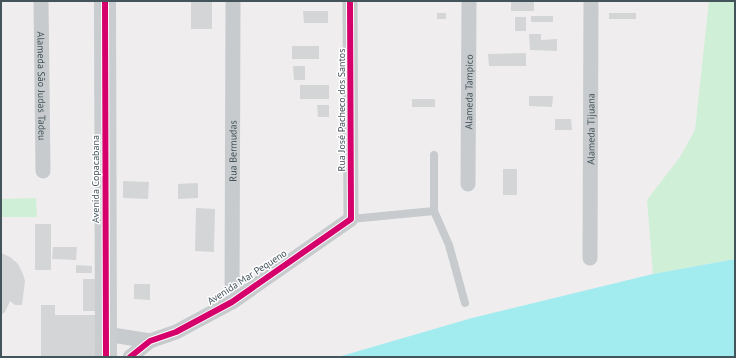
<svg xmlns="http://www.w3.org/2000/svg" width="736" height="358" font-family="'PT Sans',sans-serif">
	<rect width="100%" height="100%" fill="#efedee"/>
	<g fill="#d0efd7">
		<polygon points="709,1 735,1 735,259 653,274 647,200 680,157 695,130"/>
		<polygon points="36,198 37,217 1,217 1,199"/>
	</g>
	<polygon fill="#a2ecf0" points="735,259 735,357 338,357 472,318 653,274"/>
	<g fill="#d4d5d7">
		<rect x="191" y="1" width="21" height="28"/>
		<rect x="511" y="1" width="23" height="10"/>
		<polygon points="303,11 328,11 328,23 304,23"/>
		<rect x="437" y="13" width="9" height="6"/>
		<rect x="609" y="13" width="27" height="6"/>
		<rect x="531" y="16" width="22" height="6"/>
		<rect x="515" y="17" width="11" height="14"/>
		<polygon points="529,34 541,34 541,40 557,39 557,51 530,50"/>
		<rect x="292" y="46" width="27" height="13"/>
		<polygon points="526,53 526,66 489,66 488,54"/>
		<polygon points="293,66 305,66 305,80 294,80"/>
		<rect x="300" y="85" width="29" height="14"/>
		<polygon points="529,96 553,96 552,107 529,106"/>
		<rect x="412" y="99" width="23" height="8"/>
		<polygon points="317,105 329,105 329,117 318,117"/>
		<polygon points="555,119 571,119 572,130 555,130"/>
		<rect x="503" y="169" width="14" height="26"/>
		<polygon points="123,181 149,182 148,199 123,198"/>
		<polygon points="198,183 198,198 178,199 178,184"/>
		<polygon points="196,208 215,209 214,252 195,251"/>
		<rect x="35" y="224" width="16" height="46"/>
		<polygon points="53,247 77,247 76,260 52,259"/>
		<polygon points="1,253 10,257 18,264 23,274 25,281 22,305 15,305 10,301 5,312 1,315"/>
		<polygon points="76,265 92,266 92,273 76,273"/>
		<rect x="83" y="279" width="12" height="32"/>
		<polygon points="134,284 150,284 150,300 134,299"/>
		<polygon points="41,305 55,305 55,315 100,315 100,357 41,357"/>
	</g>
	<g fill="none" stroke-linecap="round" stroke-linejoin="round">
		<g stroke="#c7cbcd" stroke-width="8">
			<polyline points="434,155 434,211 449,245 465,303"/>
			<polyline points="351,219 434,211"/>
		</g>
		<g stroke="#c7cbcd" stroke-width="15">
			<path id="s1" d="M41 1 43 171"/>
			<path id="s2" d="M468 184 469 1"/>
			<path id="s3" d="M590 258 591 1"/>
			<path id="s4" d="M232 302 233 1"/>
			<polyline points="106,334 150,341"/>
			<polyline points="130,357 150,341 176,332 232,302 351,219 350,1"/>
		</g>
		<polyline stroke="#c9cdcf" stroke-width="22" points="105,1 106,357"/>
		<defs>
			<g id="cycleway">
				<polyline points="105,1 106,357"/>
				<polyline points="130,357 150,341 176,332 232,302 351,219 350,1"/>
			</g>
		</defs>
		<use href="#cycleway" stroke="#fff" stroke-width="8"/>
		<use href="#cycleway" stroke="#d6006c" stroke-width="6"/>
	</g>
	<g text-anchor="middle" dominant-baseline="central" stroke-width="3" stroke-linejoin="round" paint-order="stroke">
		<g font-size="10" fill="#44545b" stroke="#fff">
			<text stroke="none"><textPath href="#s1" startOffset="85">Alameda São Judas Tadeu</textPath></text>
			<text stroke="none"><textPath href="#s2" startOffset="92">Alameda Tampico</textPath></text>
			<text transform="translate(341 110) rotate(-90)">Rua José Pacheco dos Santos</text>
			<text stroke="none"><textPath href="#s3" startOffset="129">Alameda Tijuana</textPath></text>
			<text stroke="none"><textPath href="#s4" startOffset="151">Rua Bermudas</textPath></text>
			<text transform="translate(95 179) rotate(-90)">Avenida Copacabana</text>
			<text transform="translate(247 277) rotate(-33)">Avenida Mar Pequeno</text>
		</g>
	</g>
	<rect width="736" height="358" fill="none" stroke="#44545b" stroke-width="4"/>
</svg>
